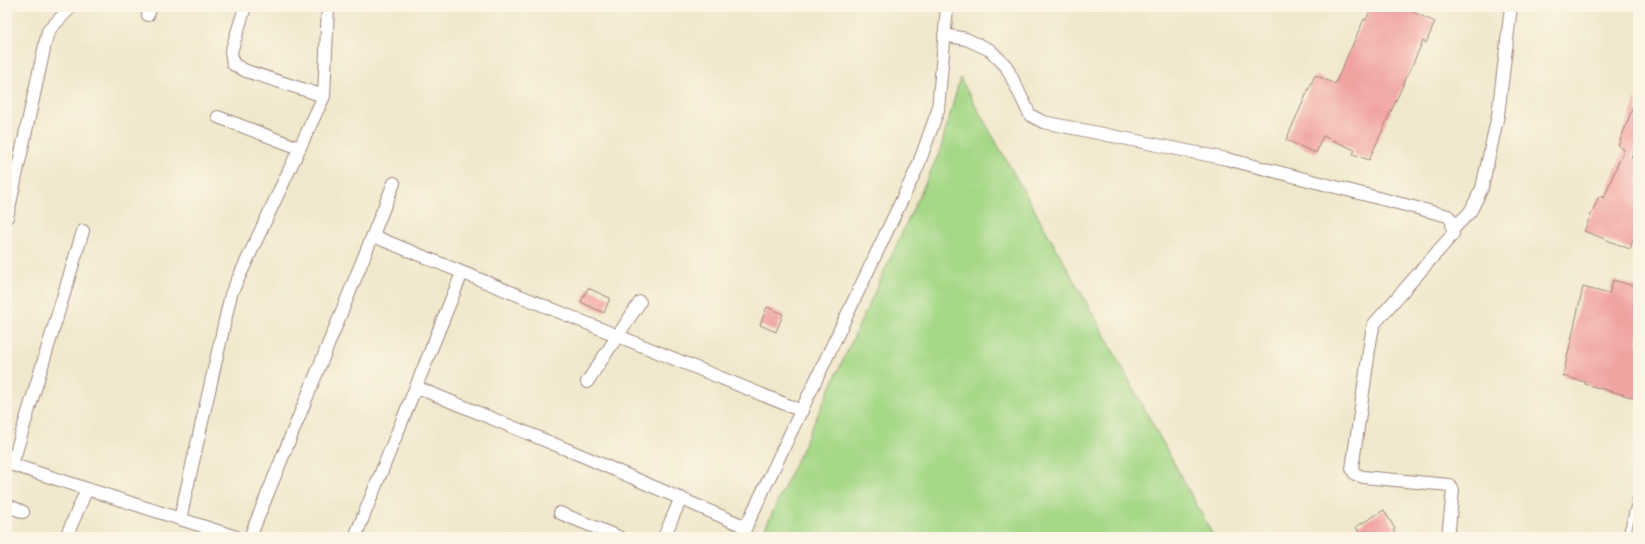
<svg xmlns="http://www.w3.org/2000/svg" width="1645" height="544" font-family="'Libre Bodoni',serif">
	<rect width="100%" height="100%" fill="#fcf5e5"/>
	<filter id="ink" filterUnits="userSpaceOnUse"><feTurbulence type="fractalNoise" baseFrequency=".025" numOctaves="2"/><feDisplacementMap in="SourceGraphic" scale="8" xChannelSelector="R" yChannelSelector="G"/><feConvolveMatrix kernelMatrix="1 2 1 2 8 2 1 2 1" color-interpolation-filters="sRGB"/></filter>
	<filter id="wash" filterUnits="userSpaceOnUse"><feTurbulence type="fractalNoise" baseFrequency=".012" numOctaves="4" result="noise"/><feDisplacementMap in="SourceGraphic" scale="16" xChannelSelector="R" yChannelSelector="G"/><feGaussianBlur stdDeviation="0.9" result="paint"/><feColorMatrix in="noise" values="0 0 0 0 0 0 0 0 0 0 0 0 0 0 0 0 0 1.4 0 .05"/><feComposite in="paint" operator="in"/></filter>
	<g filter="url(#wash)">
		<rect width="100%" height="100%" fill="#f0e8cc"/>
		<polygon fill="#a5d887" stroke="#787c59" points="960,78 1093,314 1214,537 761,537 940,151"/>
		<g id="blocks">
			<g fill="#f0a3a1">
				<polygon points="1372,7 1402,7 1435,22 1426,43 1423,41 1369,160 1353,154 1355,150 1323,136 1316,153 1286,140 1315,75 1335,84 1364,19 1366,20"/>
				<polygon points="1637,97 1638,141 1631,158 1638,161 1638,226 1630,249 1584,231 1599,196 1604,198 1612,178 1624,149 1618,146"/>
				<polygon points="1613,280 1638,287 1638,399 1585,384 1585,382 1563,376 1583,287 1609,294"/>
				<polygon points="588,288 610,298 604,313 581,302"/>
				<polygon points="767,307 783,314 776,332 760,325"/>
				<polygon points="1384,510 1395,529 1393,530 1397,537 1362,537 1356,527"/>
			</g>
		</g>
	</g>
	<g filter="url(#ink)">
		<use href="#blocks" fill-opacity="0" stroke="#9d847c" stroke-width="1"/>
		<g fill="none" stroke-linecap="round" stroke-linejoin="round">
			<defs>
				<polyline id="lane" points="1626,537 1638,491"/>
				<g id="street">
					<polyline points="245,7 231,52 233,64 246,71 324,96"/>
					<polyline points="148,15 151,7"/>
					<polyline points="944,35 966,39 990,50 1006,66 1030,115 1043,122 1227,159 1448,216 1452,221 1453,234 1374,324 1371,337 1352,469 1355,474 1363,477 1449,485 1453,490 1448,537"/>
					<polyline points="218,117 299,148"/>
					<polyline points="7,217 48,31 71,7"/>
					<polyline points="1454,228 1470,212 1482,188 1498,115 1511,7"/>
					<polyline points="373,236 802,411"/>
					<polyline points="587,382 640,302"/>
					<polyline points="416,387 585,457 746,527"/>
					<polyline points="7,463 236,537"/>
					<polyline points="12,465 83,231"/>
					<polyline points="7,505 23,512"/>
					<polyline points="560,513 619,537"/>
					<polyline points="180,519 231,294 324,96 328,7"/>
					<polyline points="66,537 87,489"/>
					<polyline points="250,537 394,183"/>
					<polyline points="355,537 462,273"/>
					<polyline points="664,537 681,498"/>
					<polyline points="741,537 918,166 938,110 947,7"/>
				</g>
			</defs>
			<use href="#lane" stroke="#9d847c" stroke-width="8"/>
			<use href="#street" stroke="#9d847c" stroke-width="14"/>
			<use href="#lane" stroke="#fff" stroke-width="6"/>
			<use href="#street" stroke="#fff" stroke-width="12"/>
		</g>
	</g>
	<rect width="1645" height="544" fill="none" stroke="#fcf5e5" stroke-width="24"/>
</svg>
